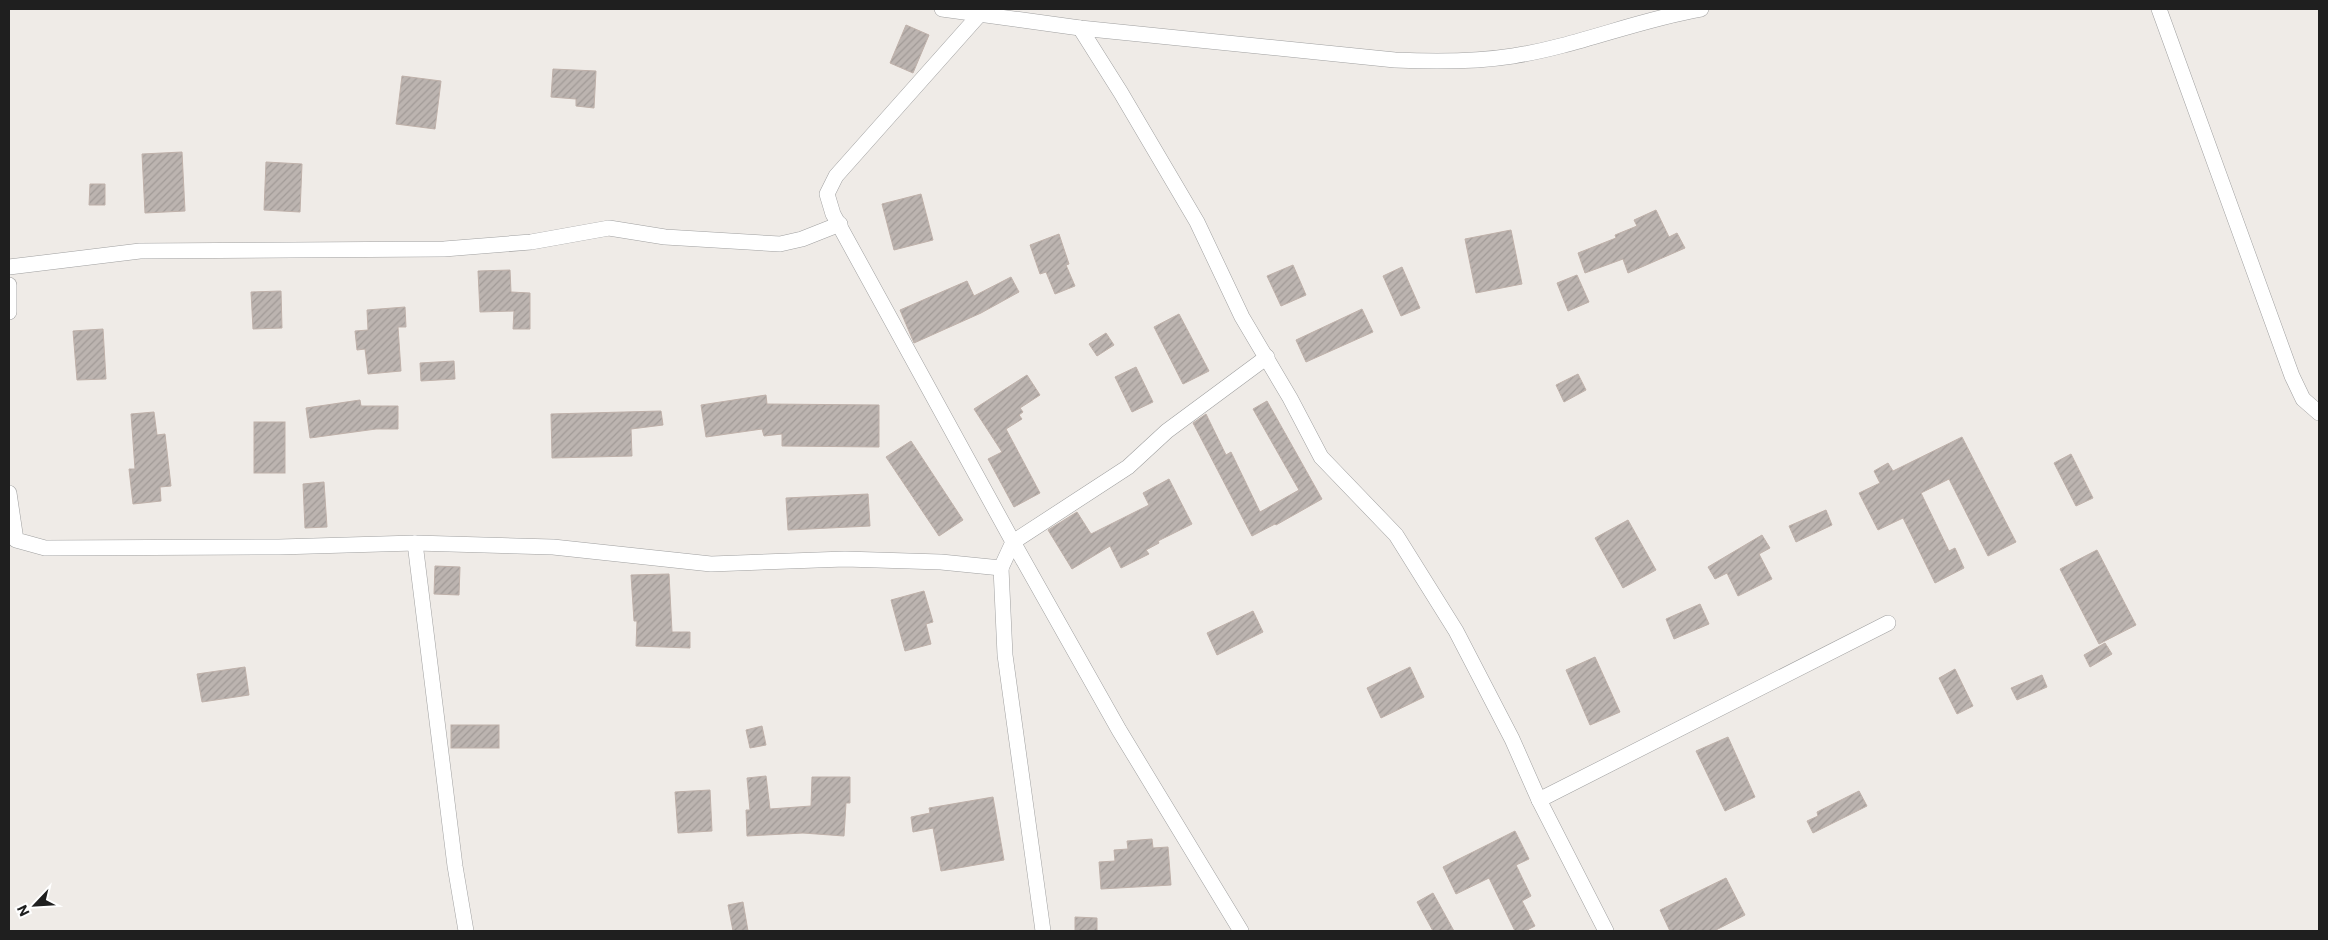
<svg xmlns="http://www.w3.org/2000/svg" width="2328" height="940" font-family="Commissioner,sans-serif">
	<defs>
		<pattern id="building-hatch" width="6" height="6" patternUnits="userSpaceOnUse" patternTransform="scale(1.25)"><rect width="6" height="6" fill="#bcb4b0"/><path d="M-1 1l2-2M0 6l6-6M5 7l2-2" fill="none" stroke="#a19a97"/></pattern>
	</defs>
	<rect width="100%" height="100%" fill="#efebe7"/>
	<g fill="url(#building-hatch)" stroke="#bfb1aa">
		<polygon points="906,25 929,35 913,73 890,63"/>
		<polygon points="553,69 596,71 594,108 576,106 576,99 551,97"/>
		<polygon points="402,76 441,81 435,129 396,124"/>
		<polygon points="182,152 185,211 145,213 142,154"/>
		<polygon points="266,162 302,164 300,212 264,210"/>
		<polygon points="90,184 105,184 105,205 89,205"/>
		<polygon points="921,194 933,240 894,250 882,204"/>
		<polygon points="1656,210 1669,237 1677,233 1685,248 1628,273 1623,259 1585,273 1578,253 1616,238 1615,235 1637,226 1634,220"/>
		<polygon points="1511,230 1522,284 1476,293 1465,239"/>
		<polygon points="1059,234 1069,264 1066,265 1075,286 1055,294 1046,272 1040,274 1030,245"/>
		<polygon points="1293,265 1306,295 1281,306 1267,276"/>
		<polygon points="1402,267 1420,308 1401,316 1383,276"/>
		<polygon points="510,270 511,292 530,293 530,329 513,329 514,311 480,312 478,271"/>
		<polygon points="1577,275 1589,302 1568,311 1557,283"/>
		<polygon points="1011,277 1019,292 981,313 914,343 900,310 967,281 974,296"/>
		<polygon points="281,291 282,328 253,329 251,292"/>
		<polygon points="405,307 406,327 398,327 401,371 368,374 365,349 357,350 355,331 368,330 367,310"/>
		<polygon points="1362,309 1373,332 1306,362 1296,340"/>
		<polygon points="1179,314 1209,371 1183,384 1154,327"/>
		<polygon points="103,329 106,379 77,380 73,331"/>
		<polygon points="1106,333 1114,345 1097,356 1089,344"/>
		<polygon points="454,361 455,379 421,381 420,363"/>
		<polygon points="1136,367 1153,402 1132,412 1115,377"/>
		<polygon points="1578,374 1586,390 1564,402 1556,385"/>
		<polygon points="1027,375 1040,395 1020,408 1023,412 1019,415 1022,419 1006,429 1040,493 1014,507 988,459 1002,452 974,409"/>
		<polygon points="766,395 767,404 879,405 879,447 782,446 782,434 764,436 762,429 706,437 701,405"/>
		<polygon points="360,400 361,406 398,406 398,429 376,429 310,438 306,408"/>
		<polygon points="1267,401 1322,499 1276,525 1275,524 1252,536 1193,423 1206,414 1226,455 1231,452 1260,512 1299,490 1253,409"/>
		<polygon points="661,411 663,425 631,429 632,456 552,458 551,414"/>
		<polygon points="154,412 157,435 165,434 171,486 160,487 161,501 133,504 129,469 135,469 131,414"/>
		<rect x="254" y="422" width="31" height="51"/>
		<polygon points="1962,437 2016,542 1988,556 1949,479 1921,493 1949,551 1955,548 1964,568 1935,583 1903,518 1878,530 1859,493 1880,483 1874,471 1888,463 1893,471"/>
		<polygon points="911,441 963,520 939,536 886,457"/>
		<polygon points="2071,454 2093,498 2076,506 2054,463"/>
		<polygon points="1169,479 1192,524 1158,541 1159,543 1146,550 1149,554 1121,568 1110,546 1072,569 1048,530 1077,512 1091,534 1149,505 1143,493"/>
		<polygon points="324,482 327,527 305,528 303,484"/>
		<polygon points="868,494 870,526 788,530 786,498"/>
		<polygon points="1826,510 1832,525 1796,542 1789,526"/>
		<polygon points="1628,520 1656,570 1623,588 1595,538"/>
		<polygon points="1762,535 1770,548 1759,554 1772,579 1738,596 1727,573 1715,579 1708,567"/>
		<polygon points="2097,550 2136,625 2099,644 2060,569"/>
		<polygon points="435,566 460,567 459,595 434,594"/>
		<polygon points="669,574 672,632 690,632 690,648 636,646 637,621 634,621 631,575"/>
		<polygon points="924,591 933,622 926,624 931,644 905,651 891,600"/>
		<polygon points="1700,604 1709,624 1674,639 1666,619"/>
		<polygon points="1253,611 1263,632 1217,655 1207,633"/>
		<polygon points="2105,643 2112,654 2090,667 2084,655"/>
		<polygon points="1595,657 1620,712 1590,725 1566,670"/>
		<polygon points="245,667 249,695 202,702 197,674"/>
		<polygon points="1410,667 1424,697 1381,718 1367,688"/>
		<polygon points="1955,669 1973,706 1957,714 1939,678"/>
		<polygon points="2042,675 2047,687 2017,700 2011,688"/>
		<rect x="451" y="725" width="48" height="23"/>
		<polygon points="762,726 766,745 750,748 746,730"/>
		<polygon points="1728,737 1755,797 1725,811 1696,751"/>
		<polygon points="766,776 770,809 811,806 812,777 850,777 850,803 846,803 844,836 803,833 747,836 746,810 750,810 747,778"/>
		<polygon points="710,790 712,831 678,833 675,792"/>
		<polygon points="1859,791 1867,806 1813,833 1807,821 1818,816 1817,812"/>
		<polygon points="993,797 1004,860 941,871 933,828 913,832 911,817 930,813 929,808"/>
		<polygon points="1515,831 1529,859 1516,865 1531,896 1522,901 1535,926 1525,931 1515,931 1489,878 1456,894 1443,867"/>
		<polygon points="1152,839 1153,848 1168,847 1171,885 1101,889 1099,862 1115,861 1114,850 1128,849 1127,841"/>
		<polygon points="1726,878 1745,915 1714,931 1670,931 1660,910"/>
		<polygon points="1433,893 1454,931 1433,931 1417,902"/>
		<polygon points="743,902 748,931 733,931 728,905"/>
		<polygon points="1075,917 1097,918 1097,931 1075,931"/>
	</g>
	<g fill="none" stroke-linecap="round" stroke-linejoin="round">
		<defs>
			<g id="street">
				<path d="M942 9 1080 28 1395 60C1435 62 1474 62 1513 56 1577 46 1637 20 1701 9"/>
				<polyline points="2159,9 2292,376 2303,399 2319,413"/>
				<polyline points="1080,28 1121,93 1197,222 1242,317 1290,398 1321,457 1396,535 1456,631 1512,739 1539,800 1606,931"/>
				<polyline points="9,267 140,251 444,249 531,242 609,228 665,237 780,244 802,239 840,224"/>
				<polyline points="9,285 9,312"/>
				<polyline points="9,493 16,540 45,548 279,547 415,543 553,547 711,564 845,559 941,562 1001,568 1013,542 833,214 827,194 836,176 980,14"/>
				<polyline points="415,543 455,866 466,931"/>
				<polyline points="1001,568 1005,655 1043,931"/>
				<polyline points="1539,800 1888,623"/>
				<polyline points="1241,931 1119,730 1013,542 1128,467 1167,431 1267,357"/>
			</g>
		</defs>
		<use href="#street" stroke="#a0a0a0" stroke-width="16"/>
		<use href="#street" stroke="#fff" stroke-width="15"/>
	</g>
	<rect width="2328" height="940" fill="none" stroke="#1f1f1f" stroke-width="20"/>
	<g transform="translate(35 905) rotate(245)" stroke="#ffffff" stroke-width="4" paint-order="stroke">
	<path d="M0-4L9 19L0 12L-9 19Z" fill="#1f1f1f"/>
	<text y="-8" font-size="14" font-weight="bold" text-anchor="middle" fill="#1f1f1f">N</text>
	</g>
</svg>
